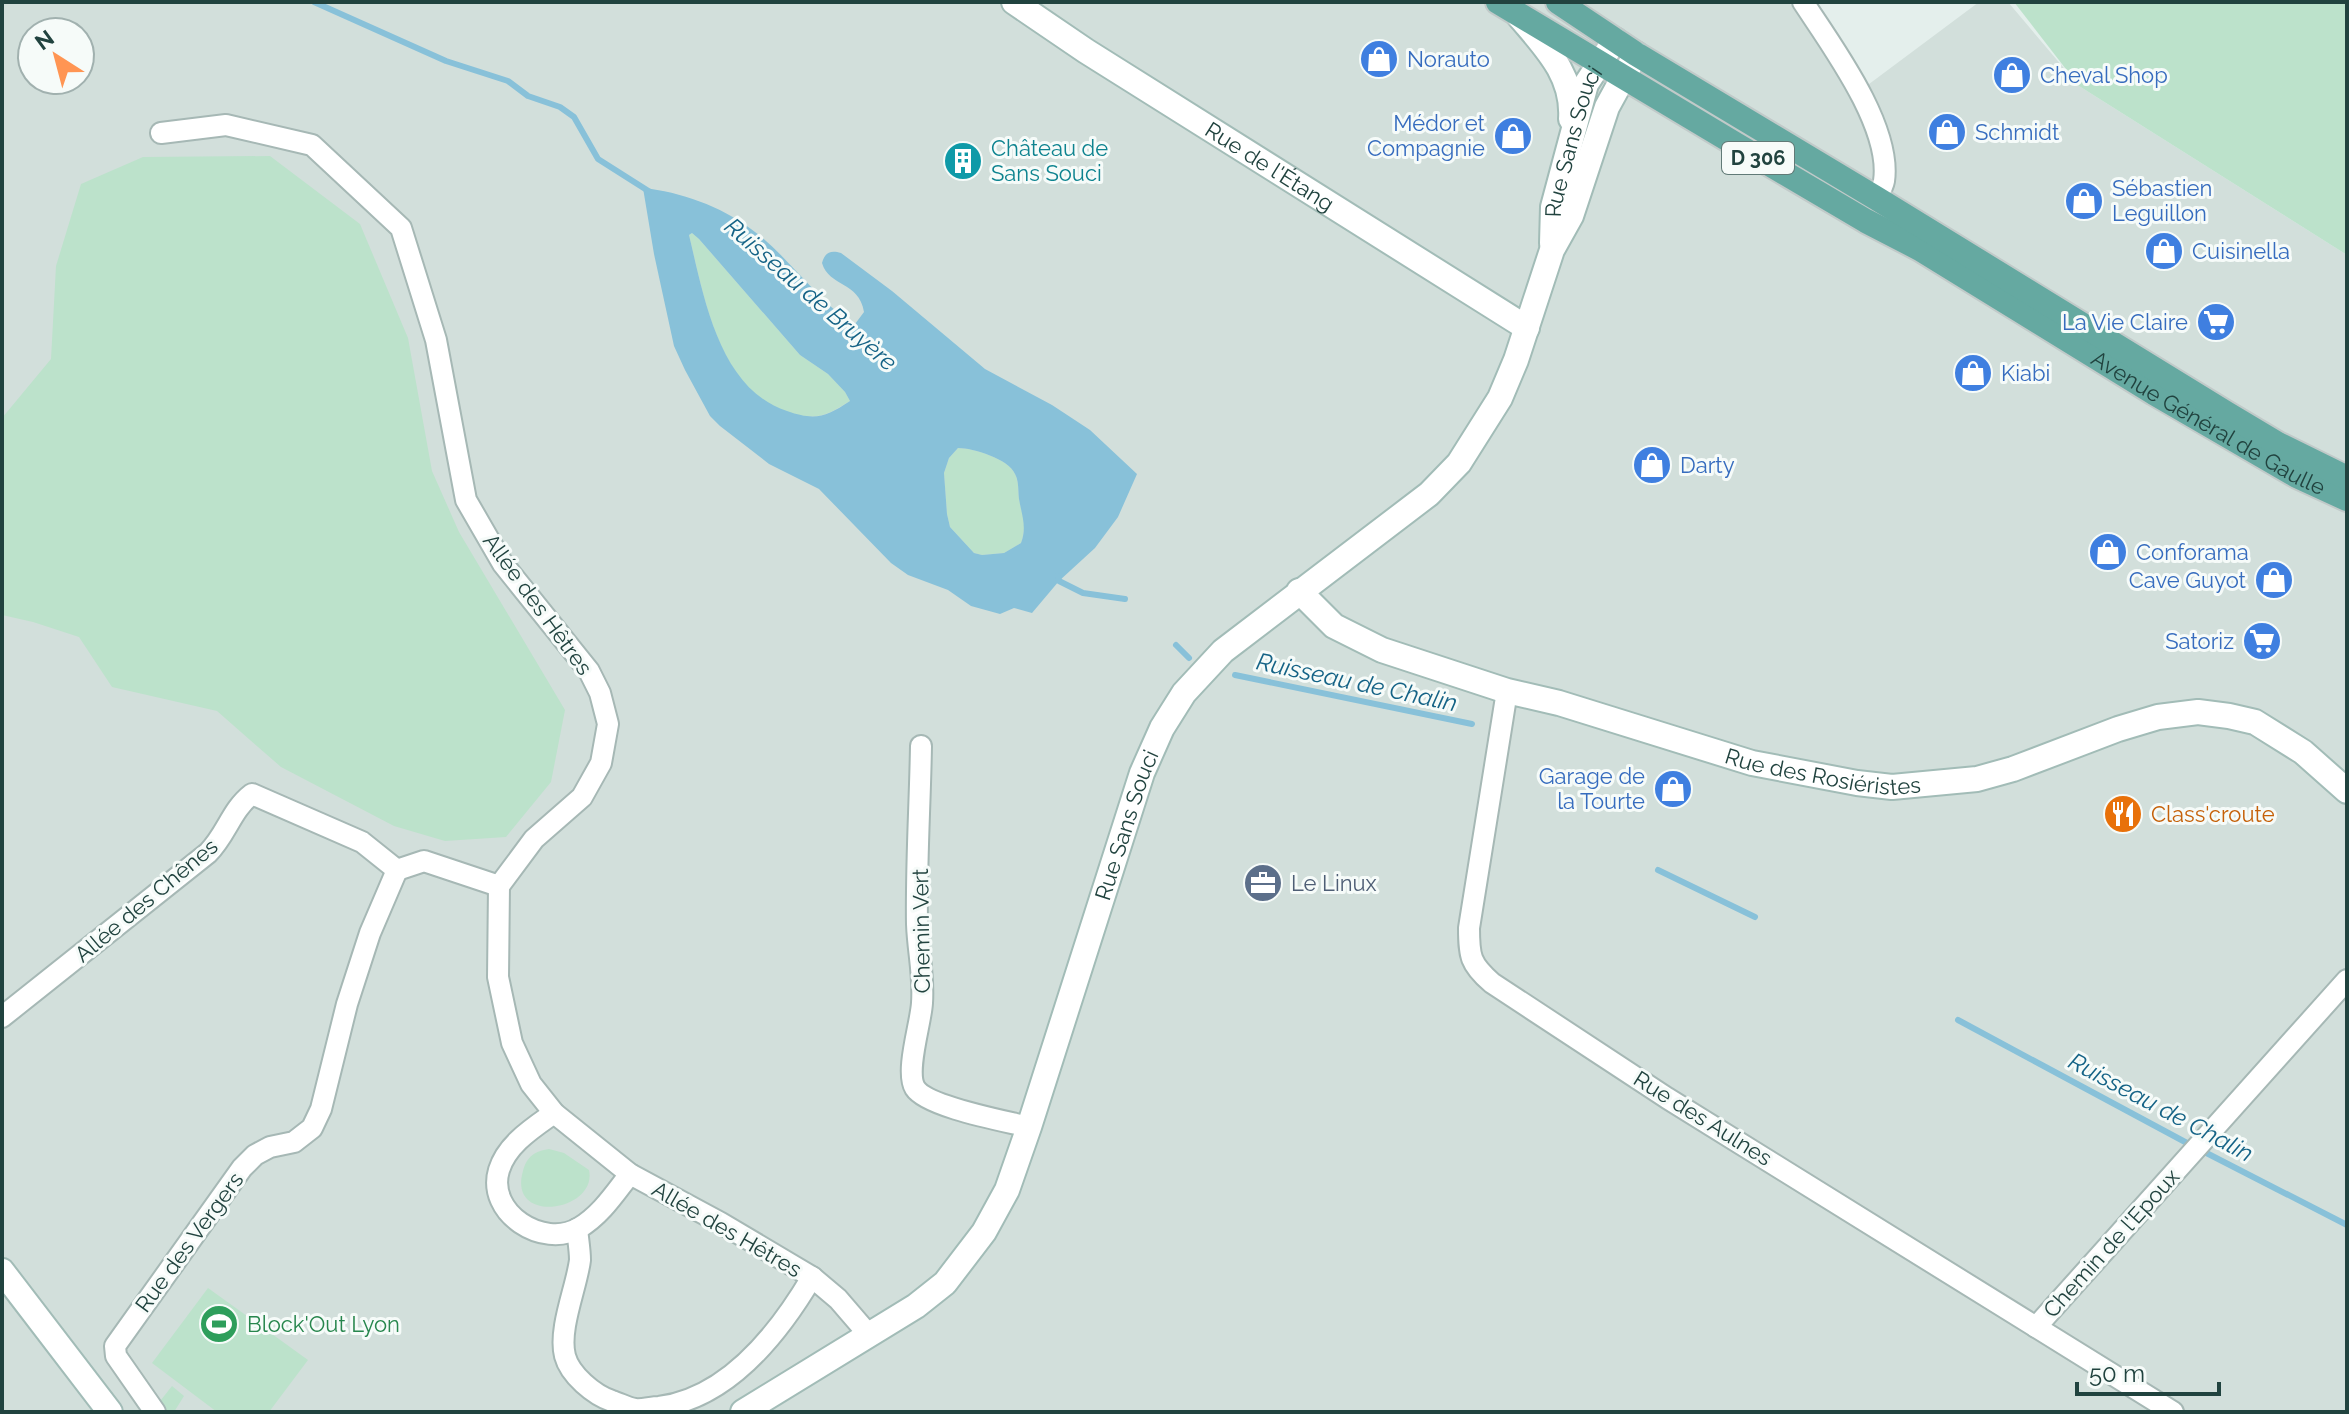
<svg xmlns="http://www.w3.org/2000/svg" width="2349" height="1414" font-family="Raleway,sans-serif">
	<rect width="100%" height="100%" fill="#e4efec"/>
	<path fill="#d2dfdb" fill-rule="evenodd" d="M2 2H1789L1853 96 1979 2H2008L2079 86 2347 255V1412H2ZM32 32H80V80H32Z"/>
	<g fill="#bce2cb">
		<polygon points="2014,2 2347,2 2347,255 2079,86"/>
		<polygon points="270,156 360,224 408,338 432,471 459,532 565,710 551,782 506,837 445,841 394,826 281,767 217,711 112,687 79,637 33,622 2,615 2,418 51,359 56,266 81,184 143,157"/>
		<path d="M692 233 699 239 800 355 828 374 845 392 850 401C826 416 816 421 787 412 718 389 704 296 689 235Z"/>
		<path d="M958 448C973 448 1009 459 1015 474 1019 481 1018 491 1019 499 1023 517 1027 525 1021 543L1004 553 982 555 974 553 950 527 947 514 944 473 949 458Z"/>
		<path d="M549 1149 564 1153 589 1170C598 1211 507 1226 523 1171 527 1156 535 1151 549 1149Z"/>
		<polygon points="208,1288 308,1360 269,1412 217,1412 152,1363"/>
		<polygon points="172,1386 184,1396 174,1412 167,1412 157,1405"/>
	</g>
	<path fill="#88c1d9" fill-rule="evenodd" d="M643 188C681 192 720 206 751 229 768 241 782 256 796 271 815 290 831 311 855 324L864 312C859 281 829 287 822 263 825 252 831 250 841 253L892 291 985 369 1052 405 1090 430 1137 474 1118 517 1095 548 1059 581 1032 613 1014 608 1000 614 971 606 948 590 908 575 891 563 819 489 769 464 720 426 710 416 685 370 674 346 654 254ZM692 233 699 239 800 355 828 374 845 392 850 401C826 417 815 421 787 411 719 389 704 297 689 235ZM958 448C973 448 1009 459 1015 474 1019 481 1018 491 1019 499 1022 516 1027 527 1021 543L1004 553 982 555 974 553 950 527 947 514 944 473 949 458Z"/>
	<g fill="none" stroke-linecap="round" stroke-linejoin="round">
		<g stroke="#88c1d9" stroke-width="6">
			<polyline points="314,2 446,61 508,81 528,96 560,107 574,117 598,159 650,192"/>
			<polyline points="1058,576 1059,581 1083,593 1125,599"/>
			<polyline points="1176,645 1189,658"/>
			<polyline points="1235,675 1472,724"/>
			<polyline points="1658,870 1755,917"/>
			<polyline points="1958,1020 2187,1143 2347,1225"/>
		</g>
		<defs>
			<g id="street">
				<path d="M1803 2C1832 46 1892 127 1884 181 1883 187 1879 193 1876 198"/>
				<polyline points="161,133 226,125 312,145 401,228 436,340 466,500 503,564 589,671 600,693 608,724 601,763 582,797 534,839 499,886 498,977 512,1043 531,1084 554,1113 630,1174 721,1223 812,1277 838,1299 869,1335"/>
				<path d="M1507 691 1469 928C1469 956 1470 964 1492 983L1667 1098 2173 1412"/>
				<path d="M921 746C920 805 916 865 917 924 918 952 924 974 922 1003 921 1023 905 1071 915 1088 927 1107 1005 1121 1029 1127"/>
				<path d="M2 1017 208 853C227 834 231 810 252 794L362 842 397 870 424 861 499 886"/>
				<path d="M554 1113C533 1128 507 1144 499 1170 486 1213 543 1249 579 1228 601 1215 615 1193 630 1174"/>
				<path d="M577 1229C578 1239 580 1250 580 1260 577 1286 558 1329 565 1356 570 1375 594 1395 612 1401 619 1403 627 1408 635 1409 642 1410 651 1407 659 1407 728 1398 779 1333 812 1277"/>
				<polyline points="2036,1327 2347,980"/>
				<polyline points="155,1412 116,1356 115,1346 242,1168 255,1155 270,1147 294,1142 312,1128 321,1109 347,1004 370,933 397,870"/>
			</g>
			<g id="secondary">
				<path id="s1" d="M1014 2 1086 51 1527 328"/>
				<path d="M1519 16C1545 47 1574 75 1571 119"/>
				<path id="s2" d="M1552 243 1553 207 1586 84 1615 40"/>
				<path id="s3" d="M1299 591 1334 626 1382 650 1507 691 1559 703 1752 763 1857 783 1892 787 1977 779 2013 769 2118 729 2158 717 2198 712 2229 716 2255 722 2303 752 2347 791"/>
				<polyline points="2,1271 110,1412"/>
				<path id="s4" d="M743 1412 916 1306 945 1283 984 1232 1007 1190 1029 1127 1142 773 1162 728 1184 693 1223 651 1429 494 1459 463 1500 398 1516 360 1552 250 1571 216 1607 107 1636 54"/>
			</g>
			<g id="primary">
				<path id="s5" d="M1498 2 1737 145 1866 221 1920 249 2154 393 2297 476 2347 499"/>
				<polyline points="1558,2 1636,54 1876,198 2226,413 2278,444 2347,478"/>
			</g>
		</defs>
		<use href="#street" stroke="#a6b8b5" stroke-width="24"/>
		<use href="#secondary" stroke="#a2bcb7" stroke-width="28"/>
		<use href="#primary" stroke="#c1cac9" stroke-width="28"/>
		<use href="#street" stroke="#fff" stroke-width="20"/>
		<use href="#secondary" stroke="#fff" stroke-width="24"/>
		<use href="#primary" stroke="#65a9a1" stroke-width="24"/>
	</g>
	<defs>
		<symbol id="shop-disc" viewBox="-11 -11 22 22"><circle r="9.5" fill="#3f7fe0" stroke="#f6fbf9"/><path d="M-5-2.5h2.3a2.7 3.5 0 0 1 5.4 0H5L5.5 6h-11ZM-1.5-2.5h3a1.5 2.3 0 0 0-3 0Z" fill="#fff"/></symbol>
		<symbol id="building-disc" viewBox="-11 -11 22 22"><circle r="9.5" fill="#0f9aa8" stroke="#f6fbf9"/><path d="M-4-6H4V6H1V3H-1V6H-4ZM-2.5-4.3h1.7v1.8h-1.7ZM.8-4.3h1.7v1.8H.8ZM-2.5-1h1.7V.8h-1.7ZM.8-1h1.7V.8H.8Z" fill="#fff"/></symbol>
		<symbol id="supermarket-disc" viewBox="-11 -11 22 22"><circle r="9.5" fill="#3f7fe0" stroke="#f6fbf9"/><path d="M-6-5.5h2.5l.6 2H6L4.5 2H-2.5L-4.4-4H-6ZM-1.5 3.2a1.3 1.3 0 1 0 .1 0ZM3 3.2a1.3 1.3 0 1 0 .1 0Z" fill="#fff"/></symbol>
		<symbol id="restaurant-disc" viewBox="-11 -11 22 22"><circle r="9.5" fill="#e8710a" stroke="#f6fbf9"/><path d="M-5-6h1v4h1v-4h1v4h1v-4h1v5L-1.5 .5V6h-2V.5L-5-1ZM5-6V6H3V1.5H1.5Q1.5-4 5-6Z" fill="#fff"/></symbol>
		<symbol id="office-disc" viewBox="-11 -11 22 22"><circle r="9.5" fill="#5c6f8a" stroke="#f6fbf9"/><path d="M-6-3h4V-5.5h4V-3h4V5H-6ZM-1-4.5V-3h2v-1.5ZM-6 0V1H6V0Z" fill="#fff"/></symbol>
		<symbol id="stadium-disc" viewBox="-11 -11 22 22"><circle r="9.5" fill="#2e9e5b" stroke="#f6fbf9"/><path d="M0-5a6.5 5 0 1 0 0 10a6.5 5 0 1 0 0-10ZM-3.5-1.8h7v3.6h-7Z" fill="#fff"/></symbol>
	</defs>
	<g fill-rule="evenodd">
		<use href="#shop-disc" x="1357" y="37" width="44" height="44"/>
		<use href="#shop-disc" x="1990" y="53" width="44" height="44"/>
		<use href="#shop-disc" x="1925" y="110" width="44" height="44"/>
		<use href="#shop-disc" x="1491" y="114" width="44" height="44"/>
		<use href="#building-disc" x="941" y="139" width="44" height="44"/>
		<use href="#shop-disc" x="2062" y="179" width="44" height="44"/>
		<use href="#shop-disc" x="2142" y="229" width="44" height="44"/>
		<use href="#supermarket-disc" x="2194" y="300" width="44" height="44"/>
		<use href="#shop-disc" x="1951" y="351" width="44" height="44"/>
		<use href="#shop-disc" x="1630" y="443" width="44" height="44"/>
		<use href="#shop-disc" x="2086" y="530" width="44" height="44"/>
		<use href="#shop-disc" x="2252" y="558" width="44" height="44"/>
		<use href="#supermarket-disc" x="2240" y="619" width="44" height="44"/>
		<use href="#shop-disc" x="1651" y="767" width="44" height="44"/>
		<use href="#restaurant-disc" x="2101" y="792" width="44" height="44"/>
		<use href="#office-disc" x="1241" y="861" width="44" height="44"/>
		<use href="#stadium-disc" x="197" y="1302" width="44" height="44"/>
	</g>
	<g text-anchor="middle" dominant-baseline="central" stroke-width="6" stroke-linejoin="round" paint-order="stroke">
		<rect fill="#f6fbf9" stroke="#617a77" stroke-width="2" x="1722" y="142" width="72" height="32" rx="6"/>
		<g font-size="20" font-weight="bold" fill="#21433f">
			<text x="1758" y="158">D 306</text>
		</g>
		<g font-size="22" fill="#366cbe" stroke="#f6fbf9" text-anchor="start">
			<text x="1407" y="59">Norauto</text>
			<text x="2040" y="75">Cheval Shop</text>
			<text x="1485" y="123" text-anchor="end">Médor et<tspan x="1485" dy="25">Compagnie</tspan></text>
			<text x="1975" y="132">Schmidt</text>
			<text x="2112" y="188">Sébastien<tspan x="2112" dy="25">Leguillon</tspan></text>
			<text x="2192" y="251">Cuisinella</text>
			<text x="2188" y="322" text-anchor="end">La Vie Claire</text>
			<text x="2001" y="373">Kiabi</text>
			<text x="1680" y="465">Darty</text>
			<text x="2136" y="552">Conforama</text>
			<text x="2246" y="580" text-anchor="end">Cave Guyot</text>
			<text x="2234" y="641" text-anchor="end">Satoriz</text>
			<text x="1645" y="776" text-anchor="end">Garage de<tspan x="1645" dy="25">la Tourte</tspan></text>
		</g>
		<g font-size="22" fill="#21433f" stroke="#f6fbf9">
			<text stroke="none"><textPath href="#s2" startOffset="104">Rue Sans Souci</textPath></text>
			<text stroke="none"><textPath href="#s1" startOffset="304">Rue de l'Étang</textPath></text>
			<text stroke="none"><textPath href="#s5" startOffset="826">Avenue Général de Gaulle</textPath></text>
			<text transform="translate(538 604) rotate(54)">Allée des Hêtres</text>
			<text stroke="none"><textPath href="#s3" startOffset="562">Rue des Rosiéristes</textPath></text>
			<text stroke="none"><textPath href="#s4" startOffset="736">Rue Sans Souci</textPath></text>
			<text transform="translate(146 900) rotate(-40)">Allée des Chênes</text>
			<text transform="translate(921 931) rotate(-91)">Chemin Vert</text>
			<text transform="translate(1703 1118) rotate(32)">Rue des Aulnes</text>
			<text transform="translate(727 1229) rotate(30)">Allée des Hêtres</text>
			<text transform="translate(189 1242) rotate(-54)">Rue des Vergers</text>
			<text transform="translate(2111 1243) rotate(-48)">Chemin de l'Epoux</text>
		</g>
		<g font-size="22" fill="#0d838f" stroke="#f6fbf9" text-anchor="start">
			<text x="991" y="148">Château de<tspan x="991" dy="25">Sans Souci</tspan></text>
		</g>
		<g font-size="22" fill="#c56008" stroke="#f6fbf9" text-anchor="start">
			<text x="2151" y="814">Class'croute</text>
		</g>
		<g font-size="22" fill="#4e5e75" stroke="#f6fbf9" text-anchor="start">
			<text x="1291" y="883">Le Linux</text>
		</g>
		<g font-size="22" fill="#27864d" stroke="#f6fbf9" text-anchor="start">
			<text x="247" y="1324">Block'Out Lyon</text>
		</g>
		<g font-size="24" font-style="italic" fill="#156386" stroke="#f6fbf9">
			<text transform="translate(811 294) rotate(41)">Ruisseau de Bruyère</text>
			<text transform="translate(1357 682) rotate(12)">Ruisseau de Chalin</text>
			<text transform="translate(2161 1107) rotate(28)">Ruisseau de Chalin</text>
		</g>
	</g>
	<rect width="2349" height="1414" fill="none" stroke="#21433f" stroke-width="8"/>
	<g transform="translate(56 56) rotate(324)"><circle r="38" fill="#f6fbf9" stroke="#a1b1af" stroke-width="2"/>
	<path d="M0-6L14 30L0 20L-14 30Z" fill="#ff9553"/>
	<text y="-12" font-size="22" font-weight="bold" text-anchor="middle" fill="#21433f">N</text>
	</g>
	<path d="M2077 1382v12h142v-12" fill="none" stroke="#21433f" stroke-width="4"/>
	<text x="2089" y="1382" font-size="24" fill="#21433f" stroke="#f6fbf9" stroke-width="6" paint-order="stroke">50 m</text>
</svg>
